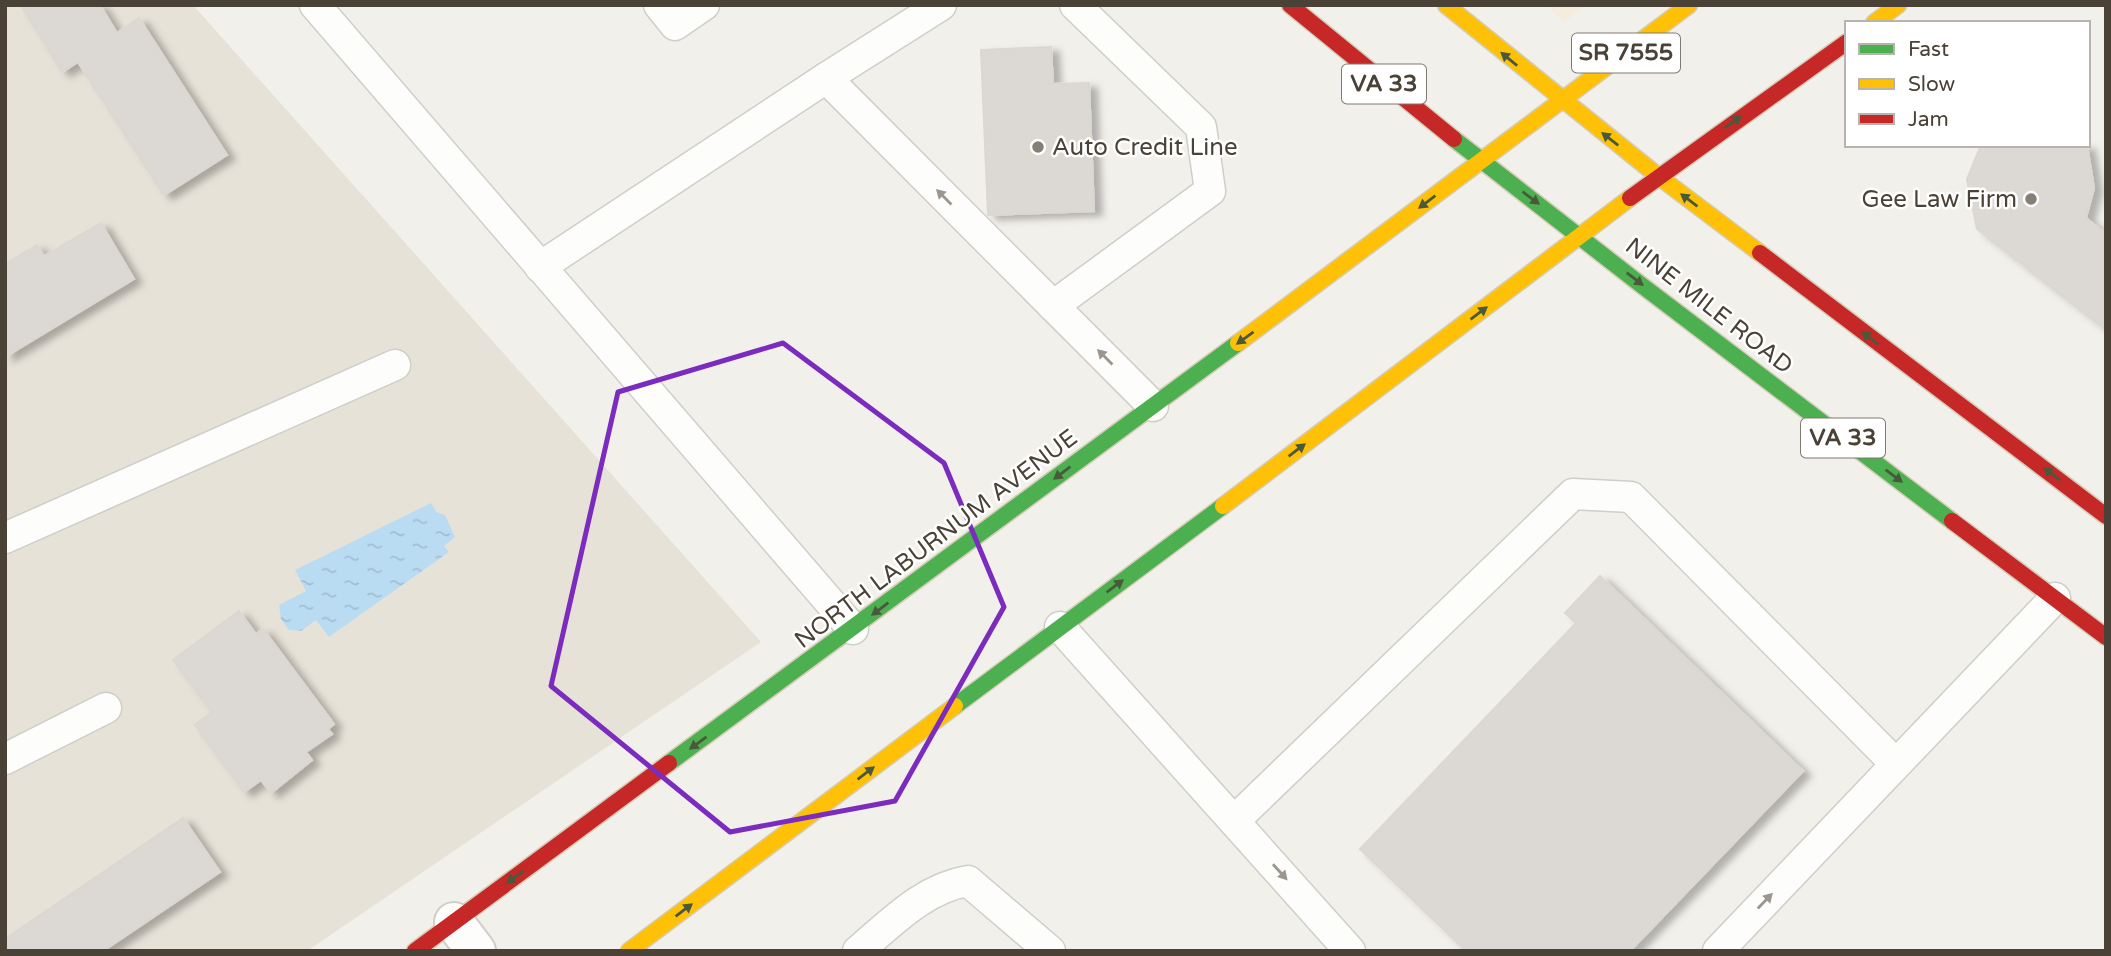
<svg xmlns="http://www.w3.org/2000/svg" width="2111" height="956" font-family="'Varela Round',sans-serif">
	<defs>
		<pattern id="water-ripples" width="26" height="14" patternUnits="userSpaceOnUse" patternTransform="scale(1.75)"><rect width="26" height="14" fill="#b9dcf3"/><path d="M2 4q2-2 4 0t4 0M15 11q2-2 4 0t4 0" fill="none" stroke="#a1bed1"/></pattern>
		<filter id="shadow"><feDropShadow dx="8" dy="4.5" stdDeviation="3.5" flood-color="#0004"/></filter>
	</defs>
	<rect width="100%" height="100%" fill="#f2f0eb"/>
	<polygon fill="#e7e2d8" points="5,5 193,5 761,642 307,951 5,951"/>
	<polygon fill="#f5ecde" points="1547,5 1586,5 1564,22"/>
	<polygon fill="url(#water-ripples)" points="431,503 436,512 445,515 455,537 444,546 449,552 329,637 316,620 301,631 289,630 281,619 279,605 306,591 295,570"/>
	<g fill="#dcd9d4" stroke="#dbd7d1" stroke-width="2" filter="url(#shadow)">
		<polygon points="21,5 100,5 117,33 139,18 227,155 164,195 78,62 62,72"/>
		<polygon points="1051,47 1053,84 1089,83 1094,211 988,215 981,50"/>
		<polygon points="1981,145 2087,145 2094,188 2086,218 2106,234 2106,330 1977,229 1967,179"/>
		<polygon points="101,223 134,279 5,357 5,264 37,245 44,256"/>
		<polygon points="1600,576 1803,771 1630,951 1466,951 1360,849 1576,623 1565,613"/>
		<polygon points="239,611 256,634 263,629 334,724 328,729 332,734 306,752 312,760 271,793 261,780 244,792 195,725 212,712 173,660"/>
		<polygon points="183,818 220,872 103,951 5,951 5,939"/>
	</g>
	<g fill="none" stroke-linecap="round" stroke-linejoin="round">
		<defs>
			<g id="lane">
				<polyline points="315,5 853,629"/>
				<polyline points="659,5 675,25 704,5"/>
				<polyline points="826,78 1153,406"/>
				<polyline points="540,267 826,78 941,5"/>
				<polyline points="1053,306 1210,191 1201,127 1075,5"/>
				<polyline points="5,538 395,365"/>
				<polyline points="1060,627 1350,951"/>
				<polyline points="5,759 106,708"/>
				<polyline points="1234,821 1573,494 1631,497 1896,764"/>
				<path d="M858 951C891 923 924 888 968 881L1050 951"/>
				<polyline points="1718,951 2055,598"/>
			</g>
			<polyline id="street" points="454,922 476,951"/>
			<g id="fast">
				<polyline points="1454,139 1640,284 1952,521"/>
				<polyline points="955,706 1223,506"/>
				<polyline points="669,763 1238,343"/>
			</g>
			<g id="slow">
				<polyline points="1446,5 1658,176 1760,253"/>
				<polyline points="1874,23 1898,5"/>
				<polyline points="1238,343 1689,5"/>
				<polyline points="1223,506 1630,198"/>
				<polyline points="629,951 955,706"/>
			</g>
			<g id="jam">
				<polyline points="1290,5 1454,139"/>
				<polyline points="1630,198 1847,42"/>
				<polyline points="1760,253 2106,516"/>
				<polyline points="1952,521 2106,637"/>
				<polyline points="415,951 669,763"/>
			</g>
		</defs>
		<use href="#lane" stroke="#d0cec9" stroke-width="33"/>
		<use href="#street" stroke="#d0cec9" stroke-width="42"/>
		<use href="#fast" stroke="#d5ccb7" stroke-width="19"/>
		<use href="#slow" stroke="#d5ccb7" stroke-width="19"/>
		<use href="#jam" stroke="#d5ccb7" stroke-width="19"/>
		<use href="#lane" stroke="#fdfdfc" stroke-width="30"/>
		<use href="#street" stroke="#fdfdfc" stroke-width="38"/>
		<use href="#fast" stroke="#4caf50" stroke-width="16"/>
		<use href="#slow" stroke="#ffc107" stroke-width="16"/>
		<use href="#jam" stroke="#c62828" stroke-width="16"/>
	</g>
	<defs><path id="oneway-solid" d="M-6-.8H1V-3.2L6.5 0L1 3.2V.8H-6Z" transform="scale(1.75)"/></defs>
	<g fill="#4a583b">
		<use href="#oneway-solid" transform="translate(1509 59) rotate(-141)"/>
		<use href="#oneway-solid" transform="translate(1733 122) rotate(-35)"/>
		<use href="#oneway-solid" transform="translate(1610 139) rotate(-142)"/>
		<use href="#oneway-solid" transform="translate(1531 198) rotate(37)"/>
		<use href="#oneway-solid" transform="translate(1689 200) rotate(-143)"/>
		<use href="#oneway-solid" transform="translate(1427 202) rotate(143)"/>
		<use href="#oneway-solid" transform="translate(1635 279) rotate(38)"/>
		<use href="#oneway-solid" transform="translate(1479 313) rotate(-37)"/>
		<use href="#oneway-solid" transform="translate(1245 338) rotate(144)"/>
		<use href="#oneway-solid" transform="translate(1870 338) rotate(-143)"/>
		<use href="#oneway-solid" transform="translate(1297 450) rotate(-37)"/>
		<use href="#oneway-solid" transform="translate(1062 473) rotate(143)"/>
		<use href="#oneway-solid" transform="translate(2052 474) rotate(-143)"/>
		<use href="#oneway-solid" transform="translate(1894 476) rotate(37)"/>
		<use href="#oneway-solid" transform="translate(1115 586) rotate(-37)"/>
		<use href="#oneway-solid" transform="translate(880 609) rotate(143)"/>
		<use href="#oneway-solid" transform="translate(698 743) rotate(144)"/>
		<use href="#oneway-solid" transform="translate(866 773) rotate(-37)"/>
		<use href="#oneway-solid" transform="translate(515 877) rotate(144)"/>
		<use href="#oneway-solid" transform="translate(684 910) rotate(-37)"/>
	</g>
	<g fill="#9b968f">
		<use href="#oneway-solid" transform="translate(944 197) rotate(-135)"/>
		<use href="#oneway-solid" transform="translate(1105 357) rotate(-135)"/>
		<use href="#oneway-solid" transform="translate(1280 872) rotate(48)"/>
		<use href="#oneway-solid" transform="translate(1765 901) rotate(-46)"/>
	</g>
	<path fill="none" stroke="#7b2cbf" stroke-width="5" stroke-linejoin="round" d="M783 343 944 463 1004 607 895 801 730 832 551 686 618 392Z"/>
	<g fill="#857f75" stroke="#fff" stroke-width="2.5">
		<circle cx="1038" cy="147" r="7"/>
		<circle cx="2031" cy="199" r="7"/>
	</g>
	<g text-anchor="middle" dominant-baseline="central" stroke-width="5" stroke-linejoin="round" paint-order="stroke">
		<g fill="#fff" stroke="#807b72" stroke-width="2">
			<rect x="1572" y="33.5" width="108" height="39" rx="5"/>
			<rect x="1342" y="64.5" width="84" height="39" rx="5"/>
			<rect x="1801" y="418.5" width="84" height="39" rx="5"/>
		</g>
		<g font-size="23" font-weight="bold" fill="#4a4236">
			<text x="1626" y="53">SR 7555</text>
			<text x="1384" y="84">VA 33</text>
			<text x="1843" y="438">VA 33</text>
		</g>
		<g font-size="24" fill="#4a4236" stroke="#fff" text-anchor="start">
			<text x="1052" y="147">Auto Credit Line</text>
			<text x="2017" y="199" text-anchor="end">Gee Law Firm</text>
		</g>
		<g font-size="24" fill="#4a4236" stroke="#fff">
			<text transform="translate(1709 306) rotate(38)">NINE MILE ROAD</text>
			<text transform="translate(936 539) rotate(-37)">NORTH LABURNUM AVENUE</text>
		</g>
	</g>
	<rect width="2111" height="956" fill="none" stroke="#4a4236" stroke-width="14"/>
	<rect x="1845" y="21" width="245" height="126" fill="#ffffff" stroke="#b7b3af" stroke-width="2"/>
	<rect x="1859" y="44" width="35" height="10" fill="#4caf50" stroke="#b7b3af" stroke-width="2"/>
	<text x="1908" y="56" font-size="21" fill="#4a4236">Fast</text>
	<rect x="1859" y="79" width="35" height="10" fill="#ffc107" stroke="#b7b3af" stroke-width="2"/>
	<text x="1908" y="91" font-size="21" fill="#4a4236">Slow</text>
	<rect x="1859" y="114" width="35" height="10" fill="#c62828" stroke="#b7b3af" stroke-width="2"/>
	<text x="1908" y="126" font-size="21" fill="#4a4236">Jam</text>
</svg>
